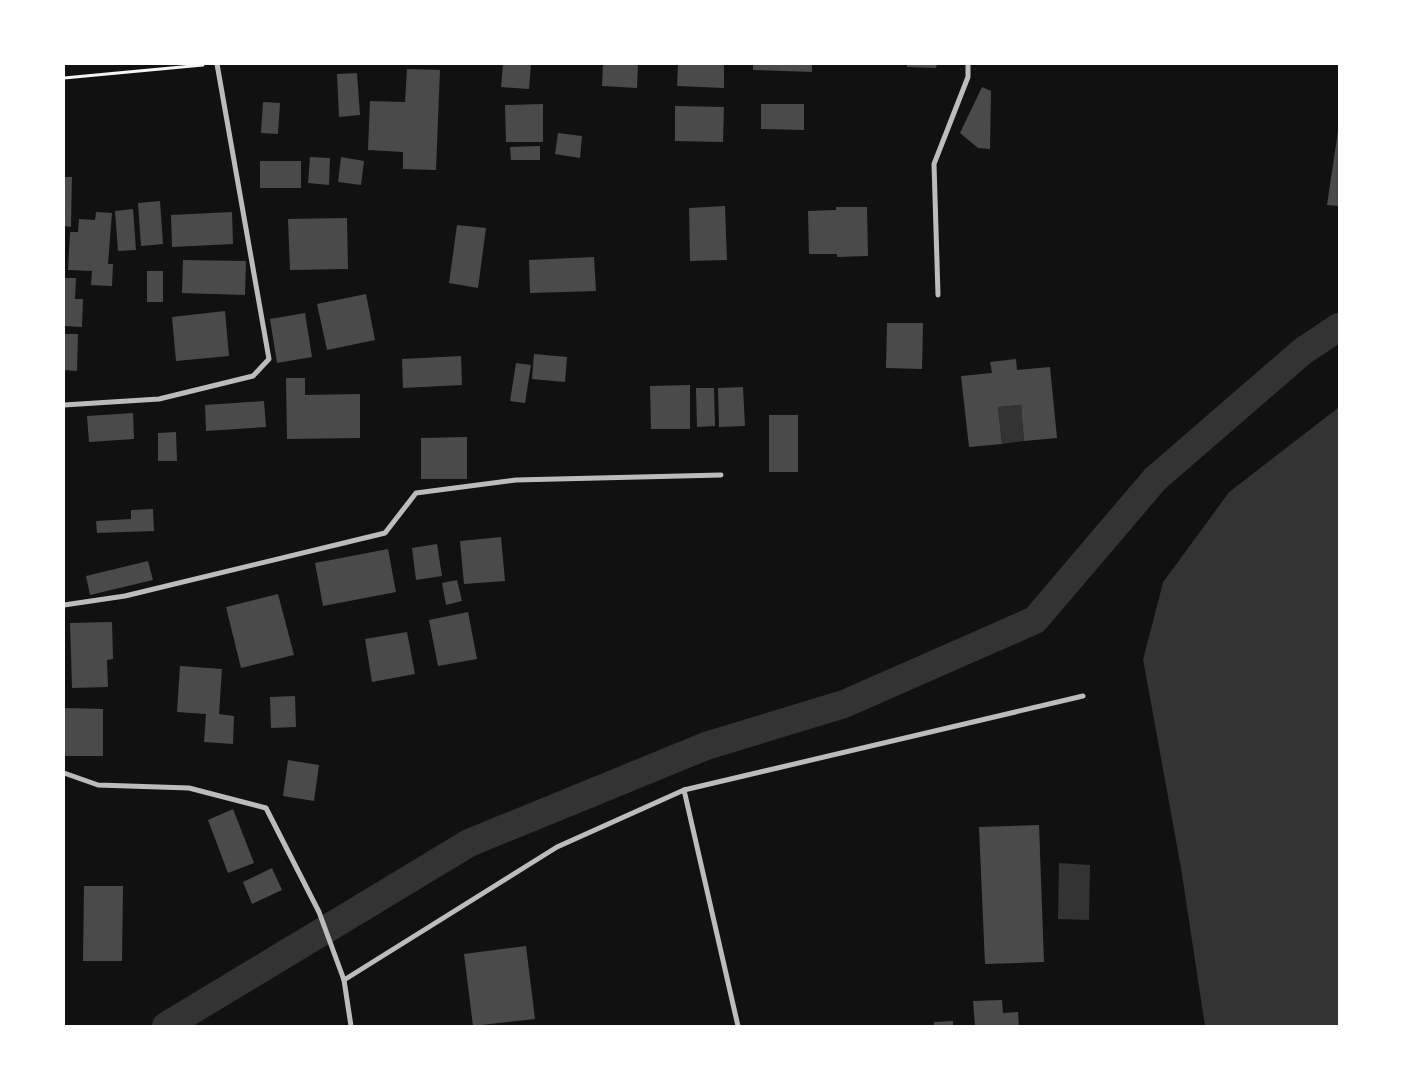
<svg xmlns="http://www.w3.org/2000/svg" width="1403" height="1090" font-family="'Varela Round',sans-serif">
	<rect width="100%" height="100%" fill="#111"/>
	<g fill="#333">
		<polygon points="1021,405 1024,441 1002,444 998,407"/>
		<polygon points="1339,407 1339,1026 1205,1026 1181,868 1143,659 1163,582 1229,492"/>
		<polygon points="1059,863 1090,865 1089,920 1058,919"/>
	</g>
	<polygon fill="#111" points="1339,405 1339,407 1229,492 1163,582 1143,659 1140,658 1161,581 1227,491"/>
	<g fill="none" stroke-linecap="round" stroke-linejoin="round">
		<polyline stroke="#333" stroke-width="28" points="166,1026 469,843 706,746 844,704 1035,620 1155,479 1303,351 1339,327"/>
	</g>
	<g fill="#4a4a4a">
		<polygon points="503,64 531,64 529,89 501,87"/>
		<polygon points="603,64 638,64 637,88 602,86"/>
		<polygon points="678,64 724,64 724,88 677,86"/>
		<polygon points="753,64 812,64 812,72 753,70"/>
		<polygon points="907,64 937,64 936,68 907,67"/>
		<polygon points="407,69 440,70 436,170 403,169 403,152 368,150 370,101 405,102"/>
		<polygon points="357,73 360,115 339,117 337,74"/>
		<polygon points="982,87 991,91 990,149 978,148 960,133"/>
		<polygon points="263,102 280,103 278,134 261,133"/>
		<polygon points="543,104 543,142 506,142 505,105"/>
		<polygon points="761,104 804,104 804,130 761,129"/>
		<polygon points="675,106 724,107 723,142 675,141"/>
		<polygon points="1338,131 1339,131 1339,206 1327,205"/>
		<polygon points="558,133 582,136 580,158 555,154"/>
		<polygon points="540,146 540,160 511,160 510,147"/>
		<polygon points="310,157 330,158 329,185 308,183"/>
		<polygon points="341,157 364,161 361,185 338,182"/>
		<rect x="260" y="161" width="41" height="27"/>
		<polygon points="64,177 72,177 71,227 64,226"/>
		<polygon points="160,201 163,244 141,246 138,203"/>
		<polygon points="725,206 727,260 690,261 689,208"/>
		<polygon points="836,207 867,207 868,256 837,257 837,254 809,254 808,211 836,210"/>
		<polygon points="133,209 136,250 118,251 115,211"/>
		<polygon points="96,212 112,213 108,264 113,264 112,286 91,285 92,271 68,270 70,232 78,232 79,219 95,220"/>
		<polygon points="232,212 233,244 172,247 171,215"/>
		<polygon points="347,218 348,269 290,270 288,219"/>
		<polygon points="457,225 486,228 478,288 449,283"/>
		<polygon points="594,257 596,291 530,293 529,260"/>
		<polygon points="183,260 246,261 245,295 182,293"/>
		<rect x="147" y="271" width="16" height="31"/>
		<polygon points="64,278 76,278 75,299 83,299 82,327 64,326"/>
		<polygon points="366,294 375,340 327,350 317,304"/>
		<polygon points="225,311 229,356 176,361 172,317"/>
		<polygon points="305,313 312,357 277,363 270,319"/>
		<polygon points="887,323 923,323 922,369 886,368"/>
		<polygon points="64,334 78,334 77,371 64,370"/>
		<polygon points="534,354 567,357 565,382 532,379"/>
		<polygon points="461,356 462,385 403,388 402,359"/>
		<polygon points="1016,359 1017,370 1050,367 1057,438 1024,441 1021,405 998,407 1002,444 969,447 961,376 992,373 990,362"/>
		<polygon points="516,363 531,365 525,403 510,401"/>
		<polygon points="286,378 305,378 305,395 360,394 360,438 287,439"/>
		<polygon points="690,385 690,429 651,429 650,386"/>
		<polygon points="743,387 745,426 719,427 718,388"/>
		<polygon points="696,388 714,388 715,426 697,427"/>
		<polygon points="264,401 266,427 206,431 205,405"/>
		<polygon points="133,413 134,439 89,442 87,416"/>
		<rect x="769" y="415" width="29" height="57"/>
		<polygon points="176,432 177,461 158,461 158,433"/>
		<polygon points="467,437 467,479 421,479 421,438"/>
		<polygon points="153,509 154,531 97,533 96,521 131,519 131,510"/>
		<polygon points="501,537 505,581 464,584 460,541"/>
		<polygon points="437,544 442,576 416,580 412,548"/>
		<polygon points="388,549 396,592 323,606 315,563"/>
		<polygon points="148,561 153,580 90,595 86,576"/>
		<polygon points="457,580 462,601 446,605 442,583"/>
		<polygon points="278,594 294,655 241,668 226,607"/>
		<polygon points="468,612 477,659 438,666 429,620"/>
		<polygon points="112,622 113,659 107,660 108,687 72,688 70,623"/>
		<polygon points="407,632 415,674 372,682 365,639"/>
		<polygon points="180,666 222,669 219,714 234,716 233,744 204,742 206,714 177,712"/>
		<polygon points="295,696 296,727 271,728 270,697"/>
		<polygon points="64,708 103,709 103,756 64,756"/>
		<polygon points="288,760 319,765 314,801 283,796"/>
		<polygon points="233,809 254,863 228,873 208,820"/>
		<polygon points="1039,825 1044,962 985,964 979,827"/>
		<polygon points="272,868 282,890 252,904 243,882"/>
		<polygon points="84,886 123,886 122,961 83,961"/>
		<polygon points="526,946 535,1019 473,1026 464,954"/>
		<polygon points="1002,1000 1003,1013 1018,1012 1019,1026 975,1026 973,1001"/>
		<polygon points="953,1021 953,1026 934,1026 934,1022"/>
	</g>
	<g fill="none" stroke-linecap="round" stroke-linejoin="round">
		<polyline stroke="#f5f5f5" stroke-width="3" points="64,78 203,65"/>
		<g stroke="#bcbcbc" stroke-width="5">
			<polyline points="938,295 934,164 968,77 968,64"/>
			<polyline points="64,405 159,399 253,376 269,359 217,64 218,64"/>
			<polyline points="64,605 125,596 385,533 416,493 516,480 721,475"/>
			<polyline points="64,773 98,785 189,788 266,808 319,912 344,980 351,1026"/>
			<polyline points="684,790 738,1026"/>
			<polyline points="344,980 557,847 684,790 1083,696"/>
		</g>
	</g>
	<rect width="1403" height="1090" fill="none" stroke="#ffffff" stroke-width="130"/>
</svg>
